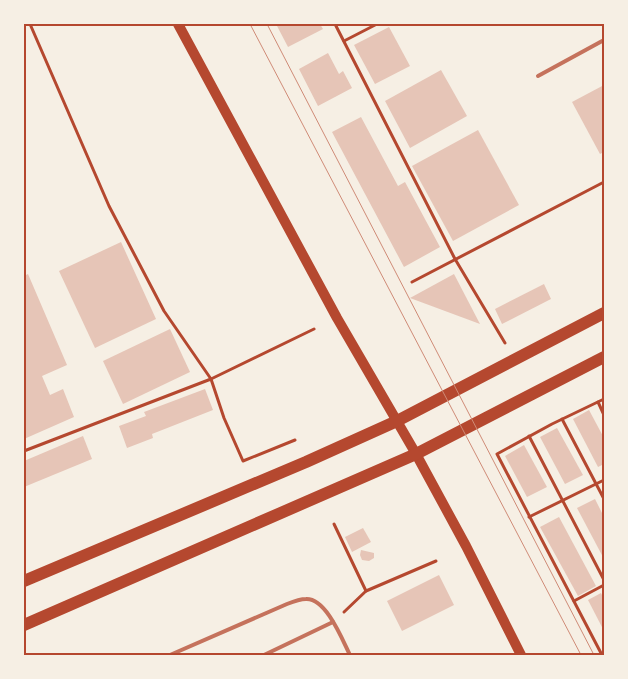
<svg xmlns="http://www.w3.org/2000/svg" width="628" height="679" font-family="'Noto Sans',sans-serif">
	<rect width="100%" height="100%" fill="#f6efe4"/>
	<g fill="#e6c5b7">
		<polygon points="276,24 320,24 323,29 288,47"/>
		<polygon points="389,27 410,66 375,84 354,45"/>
		<polygon points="328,53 339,74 343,71 352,88 318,106 299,69"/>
		<polygon points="441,70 467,116 410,148 385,101"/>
		<polygon points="604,85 604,152 600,154 572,102"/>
		<polygon points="361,117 398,186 405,182 440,247 404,267 332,132"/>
		<polygon points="478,130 519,205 453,241 412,166"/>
		<polygon points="121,242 156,319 95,348 59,271"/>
		<polygon points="28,274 67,365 42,376 50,395 63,389 74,417 24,439 24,276"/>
		<polygon points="454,274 480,324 410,298"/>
		<polygon points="544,284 551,299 502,324 495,309"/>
		<polygon points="170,329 190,372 123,404 103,361"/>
		<polygon points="205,389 213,410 152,434 153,438 127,448 119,426 146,416 144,412"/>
		<polygon points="589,410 604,438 604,464 598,467 573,419"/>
		<polygon points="557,428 583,475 565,484 540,437"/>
		<polygon points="83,436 92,459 24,487 24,461"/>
		<polygon points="524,445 547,487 527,497 505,456"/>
		<polygon points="595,499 604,517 604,559 577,508"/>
		<polygon points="559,517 596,586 578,596 540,527"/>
		<polygon points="363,528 371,542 352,552 345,537"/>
		<polygon points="361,550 374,553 374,558 369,561 362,560 360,555"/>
		<polygon points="439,575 454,605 402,631 387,601"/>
		<polygon points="601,593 604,599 604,631 588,600"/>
	</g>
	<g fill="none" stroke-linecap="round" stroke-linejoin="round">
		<g stroke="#b5482f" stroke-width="3">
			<polyline points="30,24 109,206 164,311 211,379 314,329"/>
			<polyline points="335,24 455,259 505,343"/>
			<polyline points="344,41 377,24"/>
			<polyline points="412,282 604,182"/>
			<polyline points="598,402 604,415"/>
			<polyline points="562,419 604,499"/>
			<polyline points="529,436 604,580"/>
			<polyline points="24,451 211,379 224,418 243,461 295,440"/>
			<polyline points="529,517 604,480"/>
			<polyline points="334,524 366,591 436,561"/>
			<polyline points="574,601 604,585"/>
			<polyline points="344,612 366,591"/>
			<polyline points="602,655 497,454 552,424 604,399"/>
		</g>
		<g stroke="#c5725c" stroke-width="4">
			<polyline points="538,76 604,40"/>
			<path d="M170 655 287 604C292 602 300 599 306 599 326 598 342 639 350 655"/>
			<polyline points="264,655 333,622"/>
		</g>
		<polyline stroke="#b5482f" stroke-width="10" points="178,24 337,318 416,454 466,546 521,655"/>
		<g stroke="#b5482f" stroke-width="12">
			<polyline points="24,581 306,462 397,421 604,313"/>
			<polyline points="24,625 416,454 604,357"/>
		</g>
		<g stroke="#cf8b77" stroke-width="1">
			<polyline points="250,24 581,655"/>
			<polyline points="267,24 594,655"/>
		</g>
	</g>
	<rect width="628" height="679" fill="none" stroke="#f6efe4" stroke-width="50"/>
	<rect x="25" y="25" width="578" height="629" fill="none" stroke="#b5482f" stroke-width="2"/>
</svg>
